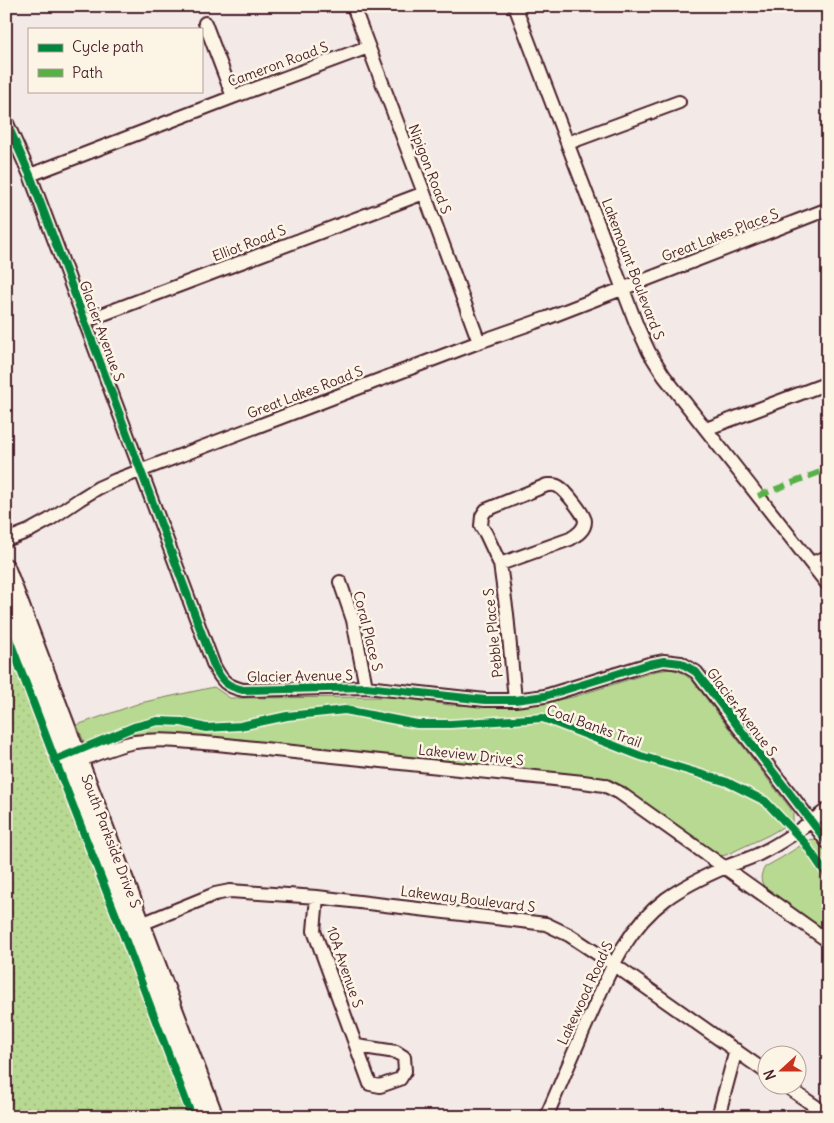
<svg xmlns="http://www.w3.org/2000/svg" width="834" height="1123" viewBox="0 0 834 1123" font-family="Delius,sans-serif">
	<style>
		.grass { fill: url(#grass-dots); stroke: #807c5e }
		.green { fill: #b7d992; stroke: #807c5e }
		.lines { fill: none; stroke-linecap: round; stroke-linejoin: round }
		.minor-casing { stroke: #4a1f2b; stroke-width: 16 }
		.secondary-casing { stroke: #4a1f2b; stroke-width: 20 }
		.minor { stroke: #fcf5e5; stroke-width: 12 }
		.secondary { stroke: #fcf5e5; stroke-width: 16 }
		.quiet { stroke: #57b146; stroke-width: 6; stroke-dasharray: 12 6; stroke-linecap: butt }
		.cycleway-casing { stroke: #fcf5e5; stroke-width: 11 }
		.cycleway { stroke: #00873e; stroke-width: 8 }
		.labels { text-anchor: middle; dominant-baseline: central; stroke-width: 5; stroke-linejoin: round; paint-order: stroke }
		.street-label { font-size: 14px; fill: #4a1f2b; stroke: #fcf5e5 }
	</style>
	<defs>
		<pattern id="grass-dots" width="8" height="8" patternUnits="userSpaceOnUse" patternTransform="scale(1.25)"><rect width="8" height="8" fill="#b7d992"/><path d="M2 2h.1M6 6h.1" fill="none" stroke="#9fba7e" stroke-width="1.8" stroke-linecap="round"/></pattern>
	</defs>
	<rect width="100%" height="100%" fill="#f3e9e6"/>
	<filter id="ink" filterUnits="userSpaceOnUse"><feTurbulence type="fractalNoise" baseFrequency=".02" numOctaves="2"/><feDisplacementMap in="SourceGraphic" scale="10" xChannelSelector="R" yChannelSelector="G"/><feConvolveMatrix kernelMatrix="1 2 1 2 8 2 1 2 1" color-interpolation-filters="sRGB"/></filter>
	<g filter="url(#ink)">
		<path class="grass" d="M6,625l185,492h-185z"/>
		<path class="green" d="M671,669l10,3 11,8 98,128 3,6v7l-24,14 -43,20 -7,1 -140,-80 -419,-43 -43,4 -31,10 -9,-22 63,-22 74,-16 16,11 166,-1 54,8 53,1 32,-2 38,-7 83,-26z
			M811,839l7,2 10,13v79l-60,-42c-8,-8 -9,-15 -3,-24l16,-9z"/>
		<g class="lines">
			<defs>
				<path id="minor" d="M353,6l71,187 55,149
					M515,6l122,320 12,26 15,24 164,209
					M205,23l28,74
					M6,121l24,54 184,491c8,15 12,20 29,24l123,-3 119,13h30l30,-4 104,-32 15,-3 17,2 15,9 132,171
					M568,143l111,-41
					M30,175l203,-78 135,-50
					M85,321l339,-128
					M706,429l122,-46
					M6,540l23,-9 20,-11 31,-21 18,-11 18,-8 363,-138 68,-24 281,-109
					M811,563l17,-6
					M500,564l70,-25c7,-4 15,-9 15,-18 0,-6 -20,-31 -26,-34 -3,-3 -8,-2 -12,-2l-61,25 -4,6 -1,10 5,8 14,30 7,50 8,86
					M340,582l13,38 13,67
					M71,764c21,-8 42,-18 64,-22 27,-4 55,0 82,2l366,38 21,3 16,8 208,148
					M317,897l-3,34 56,153 10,2 20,-7 5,-8 -1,-14 -8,-5 -39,-6
					M134,927l81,-33 15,-3 87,6 229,27 23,11 44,29 153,108
					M786,1086l42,29
					M546,1117c15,-34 29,-68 44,-101 20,-45 35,-86 76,-117 18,-13 39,-23 60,-32 11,-5 24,-8 35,-14 24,-12 46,-28 67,-44
					M718,1117l18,-67"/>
				<path id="secondary" d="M6,567l209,550
					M6,608l194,509"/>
			</defs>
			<use href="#minor" class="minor-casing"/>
			<use href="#secondary" class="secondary-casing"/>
			<use href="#minor" class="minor"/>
			<use href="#secondary" class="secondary"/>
			<path class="quiet" d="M758,496l70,-27"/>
			<defs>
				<path id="cycleway" d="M6,121l24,54 184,491c8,15 12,20 29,24l123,-3 119,13h30l30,-4 104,-32 15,-3 17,2 15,9 132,171
					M6,631l49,129 22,-9 57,-24 24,-6 24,1 24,6 34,-2 47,-10 58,-6 72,14h33l93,-6 98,38 86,26 38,19 40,42 23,34
					M55,760l67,171 70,186"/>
			</defs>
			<use href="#cycleway" class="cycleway-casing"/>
			<use href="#cycleway" class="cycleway"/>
		</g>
	</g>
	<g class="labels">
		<g class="street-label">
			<text transform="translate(278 64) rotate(-20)">Cameron Road S</text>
			<text transform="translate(430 169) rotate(69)">Nipigon Road S</text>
			<text transform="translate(720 235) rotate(-21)">Great Lakes Place S</text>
			<text transform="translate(249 243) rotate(-21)">Elliot Road S</text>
			<text transform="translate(633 269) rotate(69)">Lakemount Boulevard S</text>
			<text transform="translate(102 331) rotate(70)">Glacier Avenue S</text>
			<text transform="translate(305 392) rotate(-21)">Great Lakes Road S</text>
			<text transform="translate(368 631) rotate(76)">Coral Place S</text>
			<text transform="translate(493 633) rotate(-96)">Pebble Place S</text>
			<text transform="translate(300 676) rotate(-1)">Glacier Avenue S</text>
			<text transform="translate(742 712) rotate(53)">Glacier Avenue S</text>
			<text transform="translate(594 726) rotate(20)">Coal Banks Trail</text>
			<text transform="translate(471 755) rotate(6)">Lakeview Drive S</text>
			<text transform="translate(111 841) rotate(69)">South Parkside Drive S</text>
			<text transform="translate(468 899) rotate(7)">Lakeway Boulevard S</text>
			<text transform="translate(345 967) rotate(71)">10A Avenue S</text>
			<text transform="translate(585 993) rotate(-65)">Lakewood Road S</text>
		</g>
	</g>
	<rect width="834" height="1123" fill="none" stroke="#fcf5e5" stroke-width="25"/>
	<rect x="12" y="12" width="809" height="1098" fill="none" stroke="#4a1f2b" stroke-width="2" filter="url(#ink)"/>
	<rect x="28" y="28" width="175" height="65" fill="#fcf5e5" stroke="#b59f9b"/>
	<rect x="38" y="44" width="25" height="8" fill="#00873e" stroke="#b59f9b"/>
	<text x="72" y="52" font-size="15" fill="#4a1f2b">Cycle path</text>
	<rect x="38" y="69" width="25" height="8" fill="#57b146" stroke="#b59f9b"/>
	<text x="72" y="78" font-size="15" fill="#4a1f2b">Path</text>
	<g transform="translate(782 1070) rotate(249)"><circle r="24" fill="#fcf5e5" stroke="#b59f9b"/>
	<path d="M0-4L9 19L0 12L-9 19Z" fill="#c8321e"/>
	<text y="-8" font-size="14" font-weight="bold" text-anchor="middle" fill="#4a1f2b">N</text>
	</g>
</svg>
